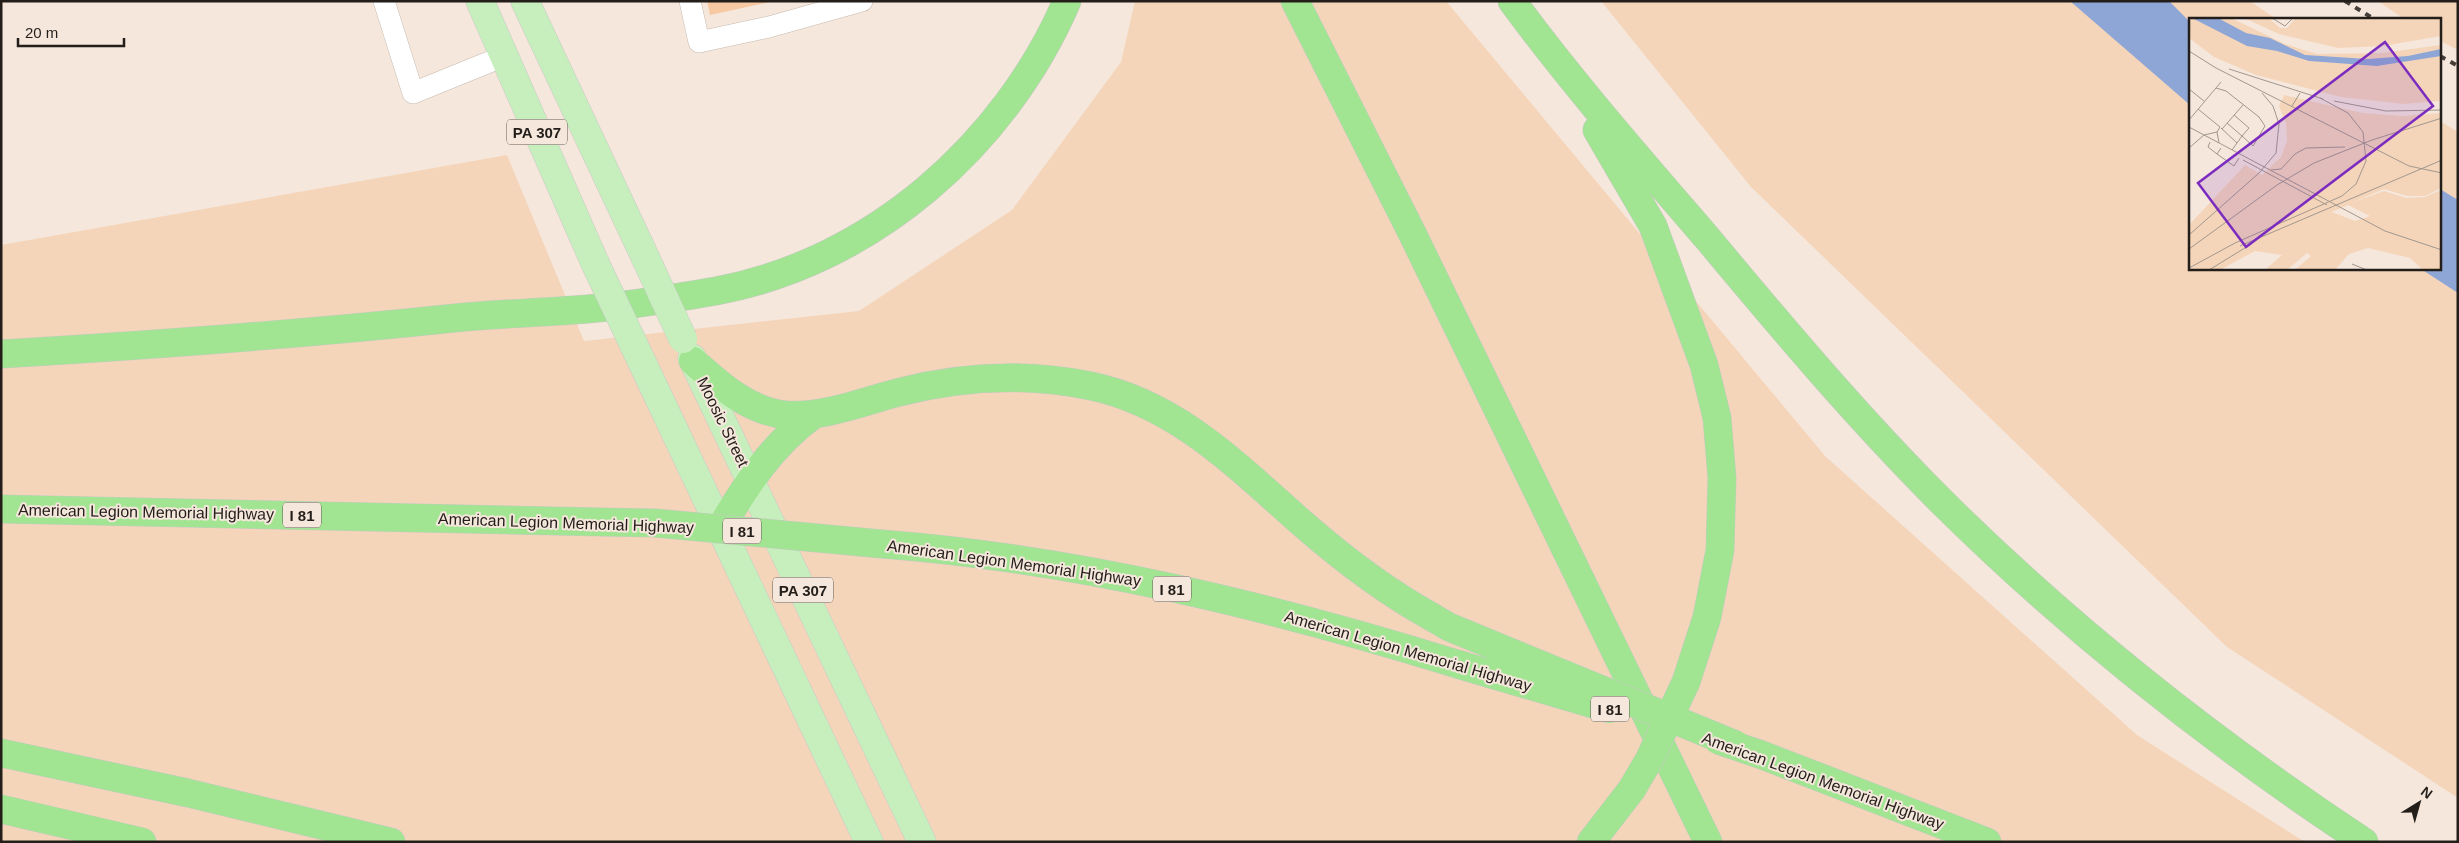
<svg xmlns="http://www.w3.org/2000/svg" width="2459" height="843" viewBox="0 0 2459 843" font-family="Arial,sans-serif">
	<style>
		.green { fill: #f5d5ba }
		.water { fill: #8ea6d5 }
		.building { fill: #f7c9a2 }
		.lines { fill: none; stroke-linecap: round; stroke-linejoin: round }
		.service-casing { stroke: #c7baaf; stroke-width: 22 }
		.primary-casing { stroke: #cac9c8; stroke-width: 29 }
		.motorway-casing { stroke: #cac9c8; stroke-width: 29 }
		.service { stroke: #fff; stroke-width: 21 }
		.primary { stroke: #c7efbd; stroke-width: 28 }
		.motorway { stroke: #a1e491; stroke-width: 28 }
		.rail { stroke: #443d38; stroke-width: 4; stroke-dasharray: 6 6; stroke-linecap: butt }
		.primary-bridge-casing { stroke: #cac9c8; stroke-width: 29; stroke-linecap: butt }
		.motorway-bridge-casing { stroke: #cac9c8; stroke-width: 29; stroke-linecap: butt }
		.primary-bridge { stroke: #c7efbd; stroke-width: 28 }
		.motorway-bridge { stroke: #a1e491; stroke-width: 28 }
		.labels { text-anchor: middle; dominant-baseline: central; stroke-width: 4; stroke-linejoin: round; paint-order: stroke }
		.shield { fill: #f5e7dc; stroke: #625a54; stroke-width: 1 }
		.shield-label { font-size: 15px; font-weight: bold; fill: #231e1a }
		.street-label { font-size: 16px; fill: #231e1a; stroke: #f5e7dc }
		.inset-road { fill: none; stroke: #a1978e; stroke-width: 1 }
		.view { fill: #7b2cbf; fill-opacity: 0.15; stroke: #7b2cbf; stroke-width: 2.5 }
		.inset-edge { fill: none; stroke: #231e1a; stroke-width: 2.5 }
	</style>
	<rect width="100%" height="100%" fill="#f5e7dc"/>
	<path class="green" d="M1135,1h311l379,455 312,279 168,107h-2304v-597l506,-90 77,186 275,-30 153,-101 109,-148z
		M1601,1h649l26,18h-86v250h250v-148l18,11v666l-231,-151 -476,-460z
		M2378,1h80v49l-18,-9v-22h-36z"/>
	<path class="water" d="M2070,1h99l21,21v83z
		M2440,189l18,11v93l-37,-24h19z"/>
	<path class="building" d="M707,1h63v1l-60,13z"/>
	<g class="lines">
		<defs>
			<path id="service" d="M384,1l29,92 91,-37
				M690,1l9,41 70,-15 93,-26"/>
			<path id="primary" d="M480,1l115,262
				M525,1l121,258
				M632,341l237,501
				M692,358l230,484"/>
			<path id="motorway" d="M1295,1l118,234 295,607
				M1512,1c61,83 129,160 196,238 75,90 150,179 233,262 129,128 272,241 423,341
				M1597,130l56,96 51,139 13,53 5,60 -2,72 -13,67 -21,65
				M1,354c152,-9 303,-20 454,-36 39,-4 79,-5 119,-8 47,-3 96,-11 142,-19 156,-29 289,-146 351,-290
				M693,361c27,24 55,50 93,54 38,3 78,-14 114,-23 63,-16 128,-19 191,-6 87,18 148,82 212,138 40,35 82,67 129,93
				M1,509l601,13
				M721,527c26,-43 51,-82 92,-112
				M882,544c195,15 388,62 575,120
				M1,753l187,40 203,49
				M1762,755l225,87
				M1,809l141,33
				M1591,842l41,-53"/>
		</defs>
		<use href="#service" class="service-casing"/>
		<use href="#primary" class="primary-casing"/>
		<use href="#motorway" class="motorway-casing"/>
		<use href="#service" class="service"/>
		<use href="#primary" class="primary"/>
		<use href="#motorway" class="motorway"/>
		<path class="rail" d="M2345,1l29,18
			M2440,56l18,10"/>
		<defs>
			<path id="primary-bridge" d="M646,259l37,80
				M595,263l37,78"/>
			<path id="motorway-bridge" d="M602,522l53,1 227,21
				M1432,617l17,10 287,118
				M1457,664l153,45
				M1718,740l44,15
				M1632,789l17,-29 37,-78"/>
		</defs>
		<use href="#primary-bridge" class="primary-bridge-casing"/>
		<use href="#motorway-bridge" class="motorway-bridge-casing"/>
		<use href="#primary-bridge" class="primary-bridge"/>
		<use href="#motorway-bridge" class="motorway-bridge"/>
	</g>
	<g class="labels">
		<g class="shield">
			<rect x="507" y="119.5" width="60" height="25" rx="4"/>
			<rect x="283" y="502.5" width="38" height="25" rx="4"/>
			<rect x="723" y="518.5" width="38" height="25" rx="4"/>
			<rect x="1153" y="576.5" width="38" height="25" rx="4"/>
			<rect x="773" y="577.5" width="60" height="25" rx="4"/>
			<rect x="1591" y="696.5" width="38" height="25" rx="4"/>
		</g>
		<g class="shield-label">
			<text x="537" y="132">PA 307</text>
			<text x="302" y="515">I 81</text>
			<text x="742" y="531">I 81</text>
			<text x="1172" y="589">I 81</text>
			<text x="803" y="590">PA 307</text>
			<text x="1610" y="709">I 81</text>
		</g>
		<g class="street-label">
			<text transform="translate(723 422) rotate(64)">Moosic Street</text>
			<text transform="translate(146 512) rotate(1)">American Legion Memorial Highway</text>
			<text transform="translate(566 523) rotate(2)">American Legion Memorial Highway</text>
			<text transform="translate(1014 563) rotate(8)">American Legion Memorial Highway</text>
			<text transform="translate(1408 651) rotate(16)">American Legion Memorial Highway</text>
			<text transform="translate(1823 781) rotate(20)">American Legion Memorial Highway</text>
		</g>
	</g>
	<g transform="translate(2189 18)">
		<rect width="252" height="252" fill="#f5e7dc"/>
		<path d="M0,0h42l54,26 32,10 65,-1 59,-8v56l-37,3 -63,-7 -85,-22 -42,-18 -25,-19zM55,0h25l11,10h7l9,-10h145v18l-58,10 -45,2 -59,-14zM95,77l79,18 39,3 39,-3v75l-16,8h-18l-23,-7 -33,14 33,-12 22,7 19,-1 16,-7v80h-18l-13,-12 -42,-10 -19,6 -14,16h-40l16,-14 -4,-3 -20,17h-22l17,-15 -27,-4 -35,19h-31v-45l56,-60 17,10 19,-18 6,-16 -1,-18 -7,-17zM159,187l22,11 -15,5 -23,-9z" fill="#f5d5ba" fill-rule="evenodd"/>
		<path d="M3,0h26l28,15 24,5 35,17 63,4 40,-3 33,-7v7l-64,10 -68,-5 -32,-10 -30,-5z" fill="#8ea6d5"/>
		<path class="inset-road" d="M83,0l13,8 8,-8M0,33l27,17 193,98 33,7M40,51l94,30M27,70l10,3 33,26 6,9 -12,20 -11,-10 -10,14M0,71l15,12M145,83l52,10 56,-1M103,88l8,-13M9,91l22,18 -3,5 2,11M0,102l32,-38M38,105l15,13 7,-8 -15,-13M0,109l196,104 57,19M32,110l16,15M33,111l21,-24M21,124l-2,5 9,7M0,130l15,-13 13,-3M32,130l-4,6 17,12 5,-8M54,142l84,45M82,152l10,-1 14,-15 11,-6 39,-1M0,217l70,-62 17,-20 3,-29 -6,-18 -11,-13M51,228l202,-86M0,231l88,-64 37,-22 58,-23 70,-22M163,246l15,6M0,250l46,-25 107,-47 14,-12 10,-23 -3,-29 -15,-19 -28,-15M20,252l39,-24"/>
		<path class="view" d="M196,24l48,64 -187,141 -48,-64z"/>
		<rect width="252" height="252" class="inset-edge"/>
	</g>
	<rect width="2459" height="843" fill="none" stroke="#231e1a" stroke-width="5"/>
	<g transform="translate(2419 803) rotate(37)" stroke="#f5e7dc" stroke-width="4" paint-order="stroke">
	<path d="M0-4L9 19L0 12L-9 19Z" fill="#231e1a"/>
	<text y="-8" font-size="14" font-weight="bold" text-anchor="middle" fill="#231e1a">N</text>
	</g>
	<path d="M18 38v8h106v-8" fill="none" stroke="#231e1a" stroke-width="2.5"/>
	<text x="25" y="38" font-size="15" fill="#231e1a" stroke="#f5e7dc" stroke-width="4" paint-order="stroke">20 m</text>
</svg>
